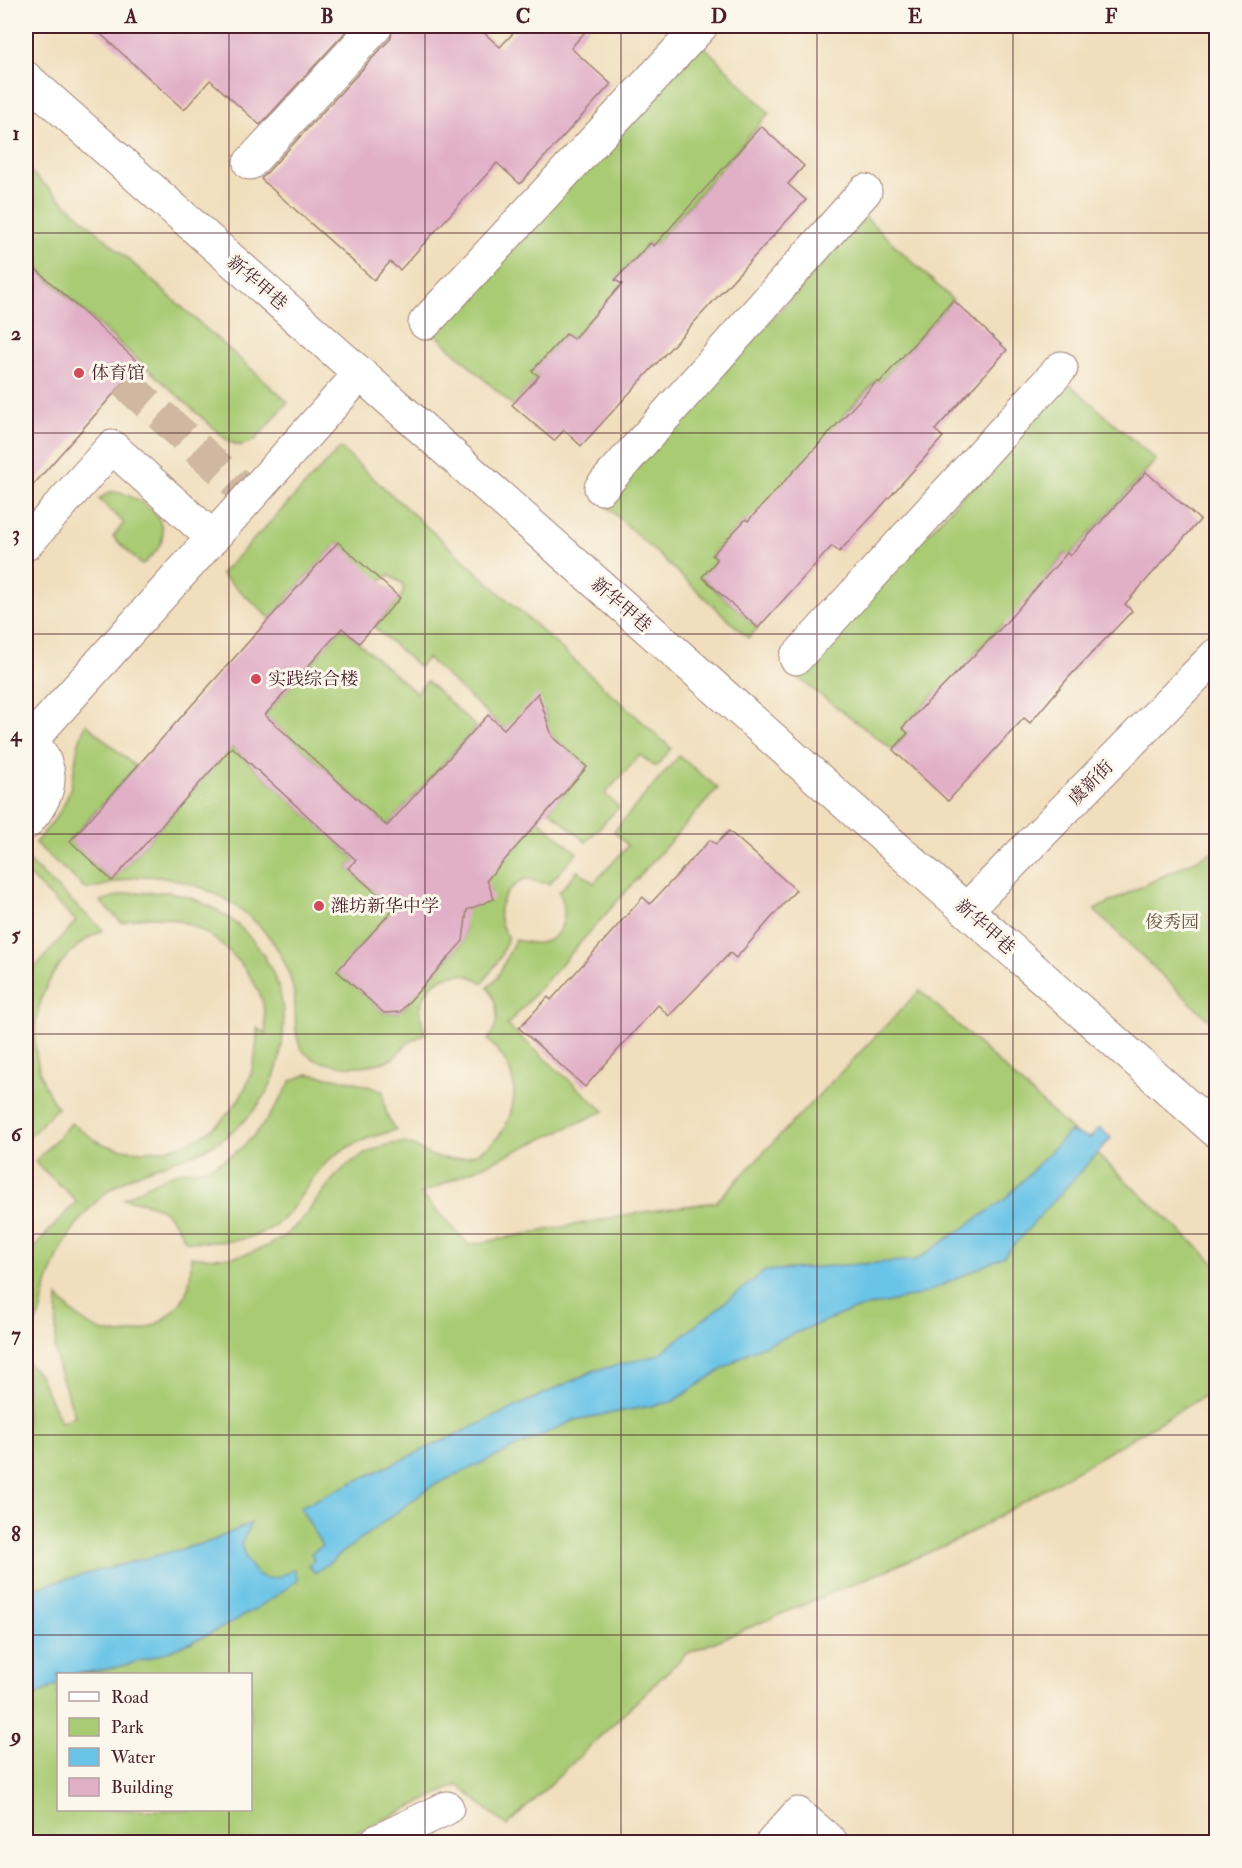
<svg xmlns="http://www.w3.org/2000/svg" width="1242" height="1868" viewBox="0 0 1242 1868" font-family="'IM FELL Double Pica','Noto Serif SC',serif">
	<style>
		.green { fill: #a9cb73; stroke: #7a754f; stroke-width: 1.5; fill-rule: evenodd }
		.water { fill: #6ac4e7; stroke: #5a7289; stroke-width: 1.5 }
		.building { fill: #e1b0c7 }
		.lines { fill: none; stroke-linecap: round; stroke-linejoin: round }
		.minor-tunnel { stroke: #cfb89f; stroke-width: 33; stroke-dasharray: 33 16; stroke-linecap: butt }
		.minor-casing { stroke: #9d7e74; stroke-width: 35 }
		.minor { stroke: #fff; stroke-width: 33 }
		.grid { fill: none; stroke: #4a1f2b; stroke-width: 1.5; stroke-opacity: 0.55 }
		.poi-dot { fill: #d1495b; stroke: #fbf7ec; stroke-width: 2 }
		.labels { text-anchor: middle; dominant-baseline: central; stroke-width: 6; stroke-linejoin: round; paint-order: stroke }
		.street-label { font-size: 18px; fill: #4a1f2b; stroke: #fbf7ec }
		.poi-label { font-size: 18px; fill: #4a1f2b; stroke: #fbf7ec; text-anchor: start }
		.park-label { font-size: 18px; fill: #665341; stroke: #fbf7ec }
		.neatline { fill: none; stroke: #4a1f2b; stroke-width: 2 }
		.grid-label { font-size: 20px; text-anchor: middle; font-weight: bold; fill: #4a1f2b }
	</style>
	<rect width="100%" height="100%" fill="#fbf7ec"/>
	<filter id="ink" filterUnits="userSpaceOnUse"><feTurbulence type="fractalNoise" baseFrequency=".0167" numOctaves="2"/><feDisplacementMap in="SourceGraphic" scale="12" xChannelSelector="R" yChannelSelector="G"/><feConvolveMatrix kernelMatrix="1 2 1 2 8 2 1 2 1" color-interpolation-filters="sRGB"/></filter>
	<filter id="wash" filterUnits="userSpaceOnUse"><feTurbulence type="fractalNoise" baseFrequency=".008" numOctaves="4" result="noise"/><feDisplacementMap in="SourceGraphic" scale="24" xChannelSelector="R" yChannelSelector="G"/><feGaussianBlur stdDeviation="1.35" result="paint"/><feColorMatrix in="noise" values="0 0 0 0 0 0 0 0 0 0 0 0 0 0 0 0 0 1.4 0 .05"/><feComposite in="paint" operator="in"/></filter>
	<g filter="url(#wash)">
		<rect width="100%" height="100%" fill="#f0debc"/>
		<path class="green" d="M702,44l67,69 -115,133 -5,-3 -33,36 6,5 -49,55 -7,-5 -33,37 6,5 -27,29 -79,-73z
			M26,168l262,234 -33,38 -15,6 -12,-5 -202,-182z
			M865,217l88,83 -74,83 -3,-2 -34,36 2,3 -92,104 -6,-5 -34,36 5,5 -15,18 56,50 -10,10 -144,-134z
			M1066,381l90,79 -86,96 -4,-3 -61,73 -3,-1 -35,37 -26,36 -6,-5 -32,35 5,5 -15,17 -95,-72z
			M340,448l331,300 -15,19 -16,-12 -35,39 14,13 -33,35 -37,-32 38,-43 -36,-32 -7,-25 -5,-4 -35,23 -77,-71 -8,9 -45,-40 29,-33v-10l-14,-9 -10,7 -41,-40 -68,76 -49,-44z
			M110,492c21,-1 58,22 52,47 -2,11 -12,18 -20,26l-29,-28 11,-14 -25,-24z
			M342,628l74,65 11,-12 49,46 -89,99 -122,-111z
			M86,724l50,43 -66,73 42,41 120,-134 124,113 -8,8 46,41 -56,62 46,42 16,-1 63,-71 2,-16 -8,-8 13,-14 20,-7 1,-6 -6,-9 54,-61 38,33 -28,31 -25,-5c-23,13 -33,35 -16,58l-8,21 -17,25c-24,-17 -54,-8 -62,23 -2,8 2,19 4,28 -6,3 -14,6 -19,11 -4,4 -8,10 -13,13 -21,12 -81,13 -93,-12 -7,-13 -3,-43 -7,-58 -14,-64 -75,-104 -135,-111 -29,-4 -46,10 -72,12l-51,-46c13,-16 28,-31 34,-51 7,-22 6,-47 17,-68z
			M679,756l39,32 -211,237 97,86 -183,83 48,51 167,-32 80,-11 204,-212 296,274v125l-258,151 -272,114 -179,172 -49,-41 -122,57h-310v-481l13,14 22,47 14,-6 -17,-49 -3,-17 3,-53c12,15 32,33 52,36 32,5 71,-16 79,-49 2,-9 2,-19 2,-28 42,6 83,-4 111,-37 23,-26 30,-48 63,-65 12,-6 25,-12 39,-11 10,1 19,10 29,13 36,11 71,-12 79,-48 7,-28 -5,-49 -24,-68 13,-18 11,-34 0,-53l9,-9 18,-38c8,1 16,4 23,3 27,-3 31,-32 21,-51l19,-22 16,13 34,-37 -14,-15zM58,1674h192v136h-192z
			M1216,850v177l-122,-117z
			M26,859l77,71c-68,32 -88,117 -46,178l-31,32v-162l50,-57 -50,-48z
			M168,892c46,9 84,36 104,79 13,27 14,56 8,85 -9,48 -49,86 -95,101 -30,10 -62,19 -85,41 -13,12 -26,29 -34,43 -9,16 -16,34 -21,51 -3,9 -3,22 -9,30 -2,4 -7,6 -10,8v-74l51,-55 -42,-39 36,-39c10,7 23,18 35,22 82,25 154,-32 151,-117l9,6c-1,-11 -1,-26 -5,-37 -21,-50 -82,-97 -139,-74l-22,-22 28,-8z
			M308,1074l44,7 31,10c1,14 3,28 13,39 -26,7 -50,14 -70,33 -13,12 -22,29 -33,44 -26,36 -67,37 -107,34 -18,-33 -26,-36 -62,-42 20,-12 40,-24 63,-29 6,-1 13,0 19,-2 41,-14 65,-51 85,-87z"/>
		<path class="water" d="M1100,1128l11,10 -108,119 -80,37 -73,17 -101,41 -77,50 -97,18 -143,66 -117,87 -7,-8 6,-5 -3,-7 11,-7 -22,-39 293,-136 65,-16 107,-84 151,-11 87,-59 66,-69 21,6z
			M251,1523l-10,21c9,31 23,45 53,25l4,11c-64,48 -158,94 -240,94v10l-32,16v-108l29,-10 157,-41z"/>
		<g id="blocks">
			<path class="building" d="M92,26h259l-91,99 -50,-45 -26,30z
				M394,26h82l24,21 20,-21h70l-19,22 40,36 -91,100 -23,-21 -97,107 -10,-8 -16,18 -113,-101 129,-140z
				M761,126l43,40 -16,18 18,16 -225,246 -17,-16 -10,11 -42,-36 27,-29 -7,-5 34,-37 7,5 49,-55 -7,-4 35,-37 4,3z
				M26,260l114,104 -114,129z
				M953,300l54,50 -72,80 8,7 -64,72 -40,43 -7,-6 -74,82 -56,-51 15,-17 -5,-5 34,-36 2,2 129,-140 2,2z
				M1146,472l54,48 -75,84 7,7 -63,66 -39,46 -6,-5 -76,83 -55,-51 15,-17 -6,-5 101,-102 64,-73 3,3z
				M338,542l62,56 -41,45 -17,-15 -77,87 122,111 101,-111 16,14 34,-36 14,43 35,31 -100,113 7,19 -27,11 -4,31 -63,71 -16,1 -47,-42 57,-62 -46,-41 8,-8 -124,-113 -120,134 -42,-40z
				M729,831l67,59 -60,68 -6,-5 -61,63 -11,-11 -73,82 -66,-59 29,-31 3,3 92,-103 7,7 60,-64 6,4z"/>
		</g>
	</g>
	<g filter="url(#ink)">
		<use href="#blocks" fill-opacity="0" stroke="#9d7e74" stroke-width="1.5"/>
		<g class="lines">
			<path class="minor-tunnel" d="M124,382l126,114"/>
			<defs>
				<path id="minor" d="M26,78l1190,1053
					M250,163l126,-137
					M425,323l276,-297
					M601,488l264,-297
					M26,544l86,-97 101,91
					M796,658l265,-290
					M26,734c30,33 29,56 0,89
					M31,740l329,-366
					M966,910l250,-255
					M376,1842l71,-34
					M773,1842l25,-28 33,28"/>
			</defs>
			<use href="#minor" class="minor-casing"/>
			<use href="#minor" class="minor"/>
		</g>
	</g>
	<path class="grid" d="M229,26v1648M425,26v1816M621,26v1816M817,26v1816M1013,26v1816M26,233h1190M26,433h1190M26,634h1190M26,834h1190M26,1034h1190M26,1234h1190M26,1435h1190M26,1635h1190M229,1810v32"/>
	<g class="poi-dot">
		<circle cx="79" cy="373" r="6"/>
		<circle cx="256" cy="679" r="6"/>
		<circle cx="319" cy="906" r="6"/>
	</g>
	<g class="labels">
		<g class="street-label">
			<text transform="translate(257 283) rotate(41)">新华甲巷</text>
			<text transform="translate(621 605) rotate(41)">新华甲巷</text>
			<text transform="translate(1091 783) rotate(-45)">虞新街</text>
			<text transform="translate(985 927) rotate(42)">新华甲巷</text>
		</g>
		<g class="poi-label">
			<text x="91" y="373">体育馆</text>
			<text x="268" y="679">实践综合楼</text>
			<text x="331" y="906">潍坊新华中学</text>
		</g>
		<g class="park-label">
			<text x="1172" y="922">俊秀园</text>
		</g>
	</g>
	<rect width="1242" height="1868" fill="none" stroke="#fbf7ec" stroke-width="66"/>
	<rect x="57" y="1673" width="195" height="138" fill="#fbf7ec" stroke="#b4a19f" stroke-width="1.5"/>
	<rect x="69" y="1692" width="30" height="9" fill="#ffffff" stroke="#b4a19f" stroke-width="1.5"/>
	<text x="111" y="1703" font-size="18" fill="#4a1f2b">Road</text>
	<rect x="69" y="1718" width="30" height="18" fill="#a9cb73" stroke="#b4a19f" stroke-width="1.5"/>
	<text x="111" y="1733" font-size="18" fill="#4a1f2b">Park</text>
	<rect x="69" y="1748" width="30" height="18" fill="#6ac4e7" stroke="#b4a19f" stroke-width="1.5"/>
	<text x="111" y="1763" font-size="18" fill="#4a1f2b">Water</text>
	<rect x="69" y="1778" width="30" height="18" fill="#e1b0c7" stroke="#b4a19f" stroke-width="1.5"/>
	<text x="111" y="1793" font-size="18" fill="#4a1f2b">Building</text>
	<rect x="33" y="33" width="1176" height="1802" class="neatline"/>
	<g class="grid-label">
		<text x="131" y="23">A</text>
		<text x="327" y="23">B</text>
		<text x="523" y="23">C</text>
		<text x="719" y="23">D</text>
		<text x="915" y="23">E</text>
		<text x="1111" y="23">F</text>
		<text x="16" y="140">1</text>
		<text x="16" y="340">2</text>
		<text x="16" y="540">3</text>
		<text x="16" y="741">4</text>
		<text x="16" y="941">5</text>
		<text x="16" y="1141">6</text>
		<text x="16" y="1341">7</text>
		<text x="16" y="1541">8</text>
		<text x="16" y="1742">9</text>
	</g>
</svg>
